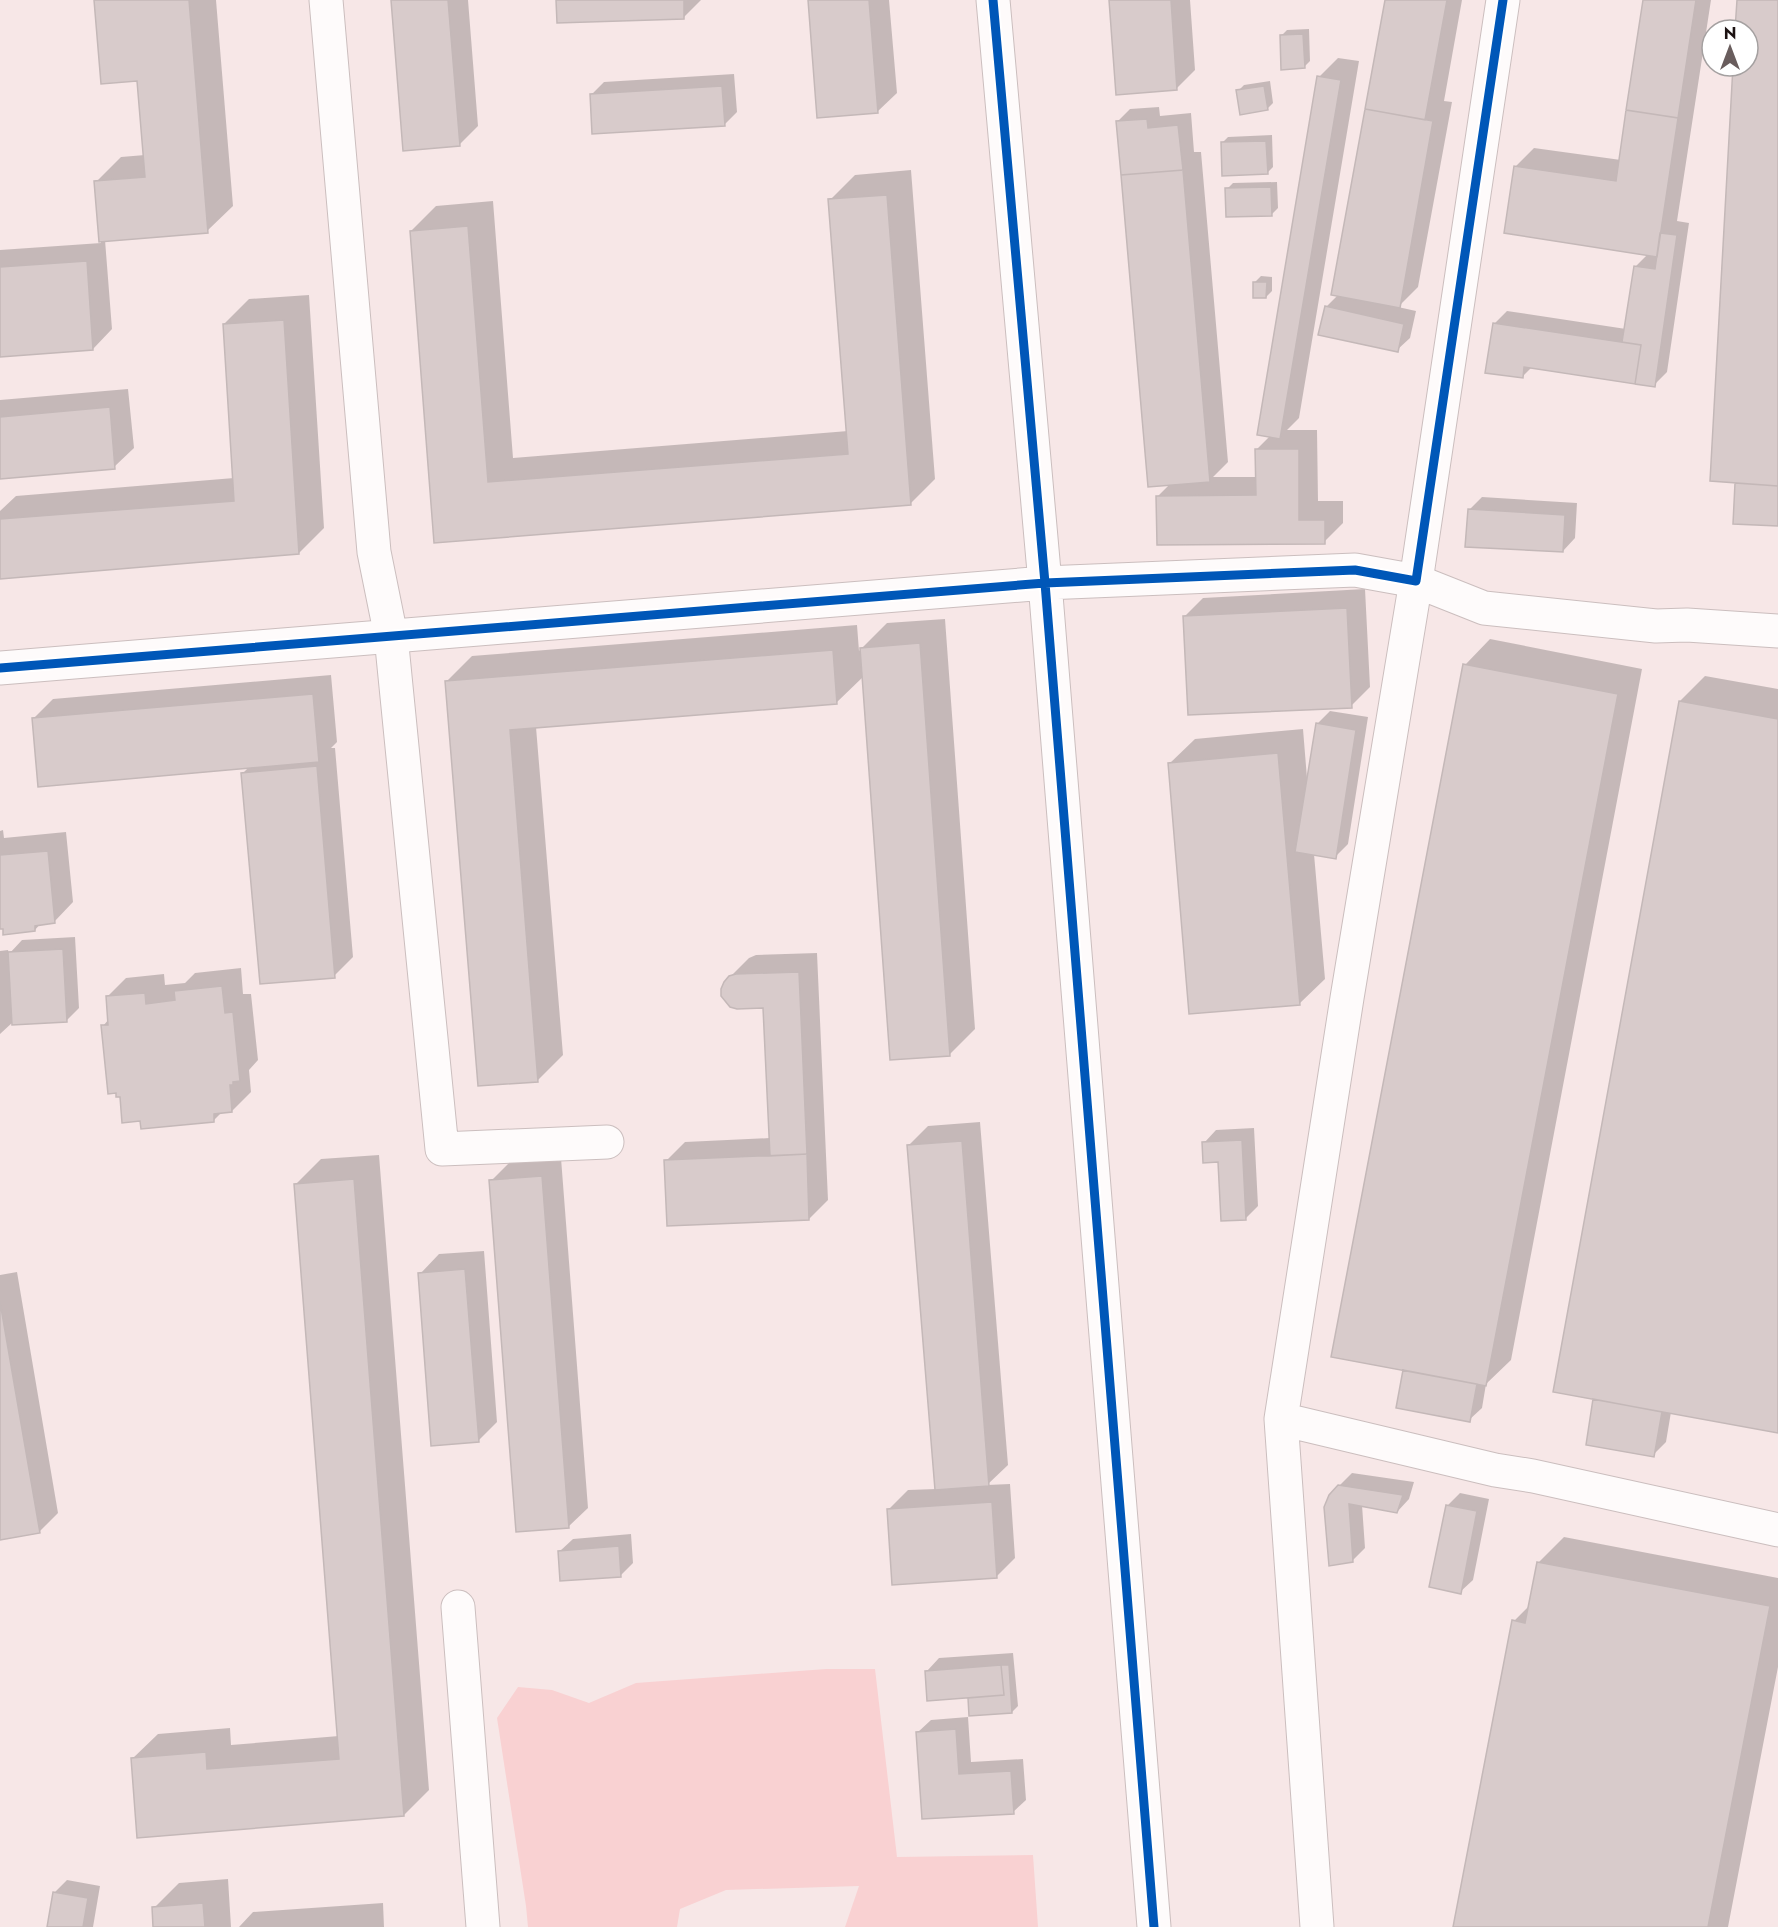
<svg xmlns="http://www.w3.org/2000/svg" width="1778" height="1927" viewBox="0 0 1778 1927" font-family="Jost,sans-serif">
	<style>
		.green { fill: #f9d1d2 }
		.shadow { fill: #0003 }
		.building { fill: #d8cbcb; stroke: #c4b8b8; stroke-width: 1.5 }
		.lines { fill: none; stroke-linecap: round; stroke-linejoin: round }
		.minor-casing { stroke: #cbbebe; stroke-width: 35 }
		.tertiary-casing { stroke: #cbbebe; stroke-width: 35 }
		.minor { stroke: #fefbfb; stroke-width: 33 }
		.tertiary { stroke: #fefbfb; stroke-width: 33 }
		.cycleway-casing { stroke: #fff; stroke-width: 13 }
		.cycleway { stroke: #0057b8; stroke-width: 9 }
	</style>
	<rect width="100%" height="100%" fill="#f7e7e7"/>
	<path class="green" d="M826,1669h49l22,188 136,-2 5,72h-193l14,-41 -133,4 -46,19 -3,18h-149l-2,-21 -29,-188 21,-31 34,3 37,13 47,-20z"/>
	<path class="shadow" d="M95,0h121l17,206 -26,25 -102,9 7,89 -19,20 -93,6v-105l101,-7 -5,-61 25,-25 24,-2 -6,-76z
		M392,0h76l10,126 -19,19z
		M558,0h143l-17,17z
		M809,0h80l8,93 -20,19z
		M1111,0h79l5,70 -19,19z
		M1386,0h76l-18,101 8,1 -34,185 -20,20 18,4 -6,27 -13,12 -71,-43 12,-12z
		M1645,0h66l-34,221 12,2 -22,149 -13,13 -122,-18 -10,10 -28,-53 13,-13 119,18 9,-62 13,-13 -133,-87 19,-19 87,12z
		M1309,29l1,32 -6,6 -23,-31 6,-6z
		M1338,58l21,3 -60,357 -12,12h30l1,71h25v22l-19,19 -166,-46 12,-12 -53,-362 13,-13 29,-2 1,9 31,-3 3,39h7l27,310 -15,15h44v-28l13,-13 49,-359z
		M734,74l3,38 -13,13 -133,-30 13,-13z
		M1270,81l3,22 -6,6 -29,-18 6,-6z
		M1272,135l1,32 -6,6 -45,-30 6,-6z
		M911,170l24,309 -25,25 -475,37 -24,-310 25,-25 57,-5 20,257 335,-27 -18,-231 25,-25z
		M1277,182l1,26 -6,6 -45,-25 6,-6z
		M1261,276l11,1v14l-6,6 -11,-15z
		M309,295l15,233 -25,25 -299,24v-66l16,-15 218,-18 -10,-154 25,-25z
		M128,389l6,59 -20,19 -114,10v-77z
		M1482,497l95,6 -2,35 -12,13 -94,-41z
		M1365,589l5,98 -19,19 -167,-89 19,-19z
		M945,619l30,410 -25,25 -86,-378 -28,27 -300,24 27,328 -25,25 -91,-399 25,-25 385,-31 2,26 28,-28z
		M1490,639l152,30 -131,691 -25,24 -4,24 -13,12 -65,-51 61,-704z
		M331,675l6,67 -6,6h4l18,209 -19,19 -91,-203 6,-6 -216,-48 20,-20z
		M1705,676l73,13v742l-107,-19 -5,30 -13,13 -58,-55 85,-699z
		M1330,711l38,6 -20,127 -13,13 -21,-3 11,125 -26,25 -130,-240 26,-25 108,-10 4,49 10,-54z
		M3,830l1,8 62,-6 7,70 -19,20 -13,1 -6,7 -35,-3v-96z
		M75,937l4,71 -13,13 -53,1 -13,12v-83l8,-1 1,4 13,-14z
		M817,953l11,247 -19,19 -143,-58 19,-19 85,-4 -5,-131 -40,-25 24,-24 7,-3z
		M241,968l2,26h8l7,66 -9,10 2,22 -19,19 -10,1 -9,9 -71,-1 -21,-25 -18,-69 6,-7 -2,-22 19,-19 38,-4 1,11 20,-2 10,-10z
		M980,1122l28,343 -21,20 23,-1 5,74 -19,19 -107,-68 19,-19 28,-1 -27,-344 19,-19z
		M1254,1128l4,78 -13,13 -26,-58 -15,-18 12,-13z
		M379,1155l50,635 -25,25 -272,-56 26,-25 72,-6 1,17 108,-9 -44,-551 26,-26z
		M561,1158l27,350 -20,19 -77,-346 19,-19z
		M484,1251l13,171 -19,19 -58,-167 19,-20z
		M17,1272l41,241 -19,19 -39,7v-264z
		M1352,1473l62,9 -5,17 -12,13 -35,-7 3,43 -13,13 -22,-66z
		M1460,1493l29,6 -16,81 -13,12 -13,-86z
		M631,1534l2,29 -13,13 -60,-25 13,-12z
		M1564,1537l214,41v89l-50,260h-273l59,-306 17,-17 8,-42z
		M1013,1653l5,53 -6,6 -41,3 -1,-19 -43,-25 12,-13z
		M968,1717l3,45 52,-3 3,41 -13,12 -90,6 -5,-86 13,-12z
		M228,1879l3,48h-76l-1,-19 25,-25z
		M67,1880l33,6 -7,41h-44l5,-34z
		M383,1903l1,24h-145l14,-15z"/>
	<path class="building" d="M94,0h95l19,233 -109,9 -5,-61 51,-4 -8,-96 -36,3z
		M391,0h57l12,146 -57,5z
		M556,0h128v19l-127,4z
		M808,0h61l9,113 -61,5z
		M1109,0h62l6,90 -61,5z
		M1385,0h62l-22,120 -60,-11z
		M1643,0h53l-18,118 -52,-8z
		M1737,0h41v486l-68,-5 23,-415h15v-36h-13z
		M1303,34l2,34 -24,2 -1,-35z
		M1317,76l24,4 -61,359 -23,-4z
		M722,86l3,40 -133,8 -2,-40z
		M1264,86l4,24 -28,5 -4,-25z
		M1365,109l68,12 -33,187 -69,-13z
		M1626,110l52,8 -21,139 -153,-24 10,-67 102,15z
		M1147,119l1,9 30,-3 5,45 -62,5 -5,-54z
		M1266,141l2,33 -46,2 -1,-34z
		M1183,170l27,312 -62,5 -27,-312z
		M1271,187l1,29 -46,1 -1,-29z
		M887,195l24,310 -477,38 -24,-312 58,-5 20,256 360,-28 -20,-255z
		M1660,233l17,2 -22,152 -20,-3 6,-39 -19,-3 12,-76 21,3z
		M87,261l6,89 -93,7v-90z
		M1253,282h14l-1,16h-13z
		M1325,306l79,18 -6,28 -80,-17z
		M284,320l15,234 -299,25v-60l234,-18 -11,-177z
		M1493,323l148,22 -6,39 -111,-17 -1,11 -38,-5z
		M110,407l5,62 -115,10v-62z
		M1255,449h44v71h26v24l-168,1 -1,-49 100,-1z
		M1735,483l43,3v40l-45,-2z
		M1468,509l97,6 -2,37 -98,-5z
		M1347,608l5,100 -164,7 -5,-99z
		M920,643l30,413 -60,4 -30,-412z
		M833,650l4,54 -327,26 28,352 -60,4 -33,-405z
		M1463,664l155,30 -132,692 -155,-29z
		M313,694l6,68 -281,25 -6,-69z
		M1679,701l99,18v714l-225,-41z
		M1316,723l40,7 -20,129 -41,-7z
		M1278,753l22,252 -111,9 -21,-251z
		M317,766l18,212 -75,6 -19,-211z
		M48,851l7,72 -20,3v5l-32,4v-6h-3v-74z
		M63,949l4,73 -55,3 -4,-73z
		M799,972l8,182 -37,2 -7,-148 -26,1 -7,-2 -9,-11v-7l3,-7 5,-6 7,-2z
		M222,986l3,27 8,-1 7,69 -7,1v3h-3l2,27 -18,2v8l-73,7 -1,-8 -18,2 -2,-26h-4v-4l-8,1 -7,-69h7l-2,-29 39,-3 1,11 29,-4 -1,-9z
		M1242,1140l4,80 -25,1 -3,-59 -15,1 -1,-21z
		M962,1141l27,345 -54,4 -28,-345z
		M807,1154l2,66 -142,6 -3,-66z
		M542,1176l27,352 -53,4 -27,-352z
		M354,1179l50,637 -267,22 -6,-80 75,-6 1,17 132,-10 -45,-575z
		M465,1269l14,173 -48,4 -13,-173z
		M0,1302l40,231 -40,7z
		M1403,1370l74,14 -7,38 -74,-14z
		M1593,1399l69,13 -8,45 -68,-12z
		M1338,1485l65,10 -6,18 -48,-9 4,58 -24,4 -5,-59 5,-12z
		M992,1502l5,76 -105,7 -5,-76z
		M1446,1505l31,6 -16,83 -32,-7z
		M619,1546l2,31 -61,4 -2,-30z
		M1537,1562l233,44 -62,321h-255l59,-307 13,3z
		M1001,1665h8l3,48 -43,3 -1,-18 36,-3z
		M1001,1665l3,30 -77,6 -2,-30z
		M956,1729l3,45 52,-3 3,43 -92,5 -6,-87z
		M53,1892l35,6 -5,29h-36z
		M203,1903l2,24h-52l-1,-20z"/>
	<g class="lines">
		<defs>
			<path id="minor" d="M326,0l48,552 17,84 51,513 165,-7
				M1281,1419l214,51 38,6 245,54
				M458,1607l25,320
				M1317,1927l-36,-508 66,-421 69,-417 68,27 172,18 31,-1 91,6"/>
			<path id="tertiary" d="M993,0l52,583 109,1344
				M0,668l1045,-85 310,-13 61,11 87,-581"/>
		</defs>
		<use href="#minor" class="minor-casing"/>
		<use href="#tertiary" class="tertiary-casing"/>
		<use href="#minor" class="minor"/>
		<use href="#tertiary" class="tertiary"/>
		<defs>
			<path id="cycleway" d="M993,0l52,583 109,1344
				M0,668l1045,-85 310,-13 61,11 87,-581"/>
		</defs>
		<use href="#cycleway" class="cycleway-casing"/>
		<use href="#cycleway" class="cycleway"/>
	</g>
	<g transform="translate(1730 48)"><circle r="28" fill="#ffffff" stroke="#a4a0a0" stroke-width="1.5"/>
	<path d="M0-4.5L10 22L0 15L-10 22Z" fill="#695d5d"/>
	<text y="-9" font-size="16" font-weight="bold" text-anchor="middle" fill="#1c1212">N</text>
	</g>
</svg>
